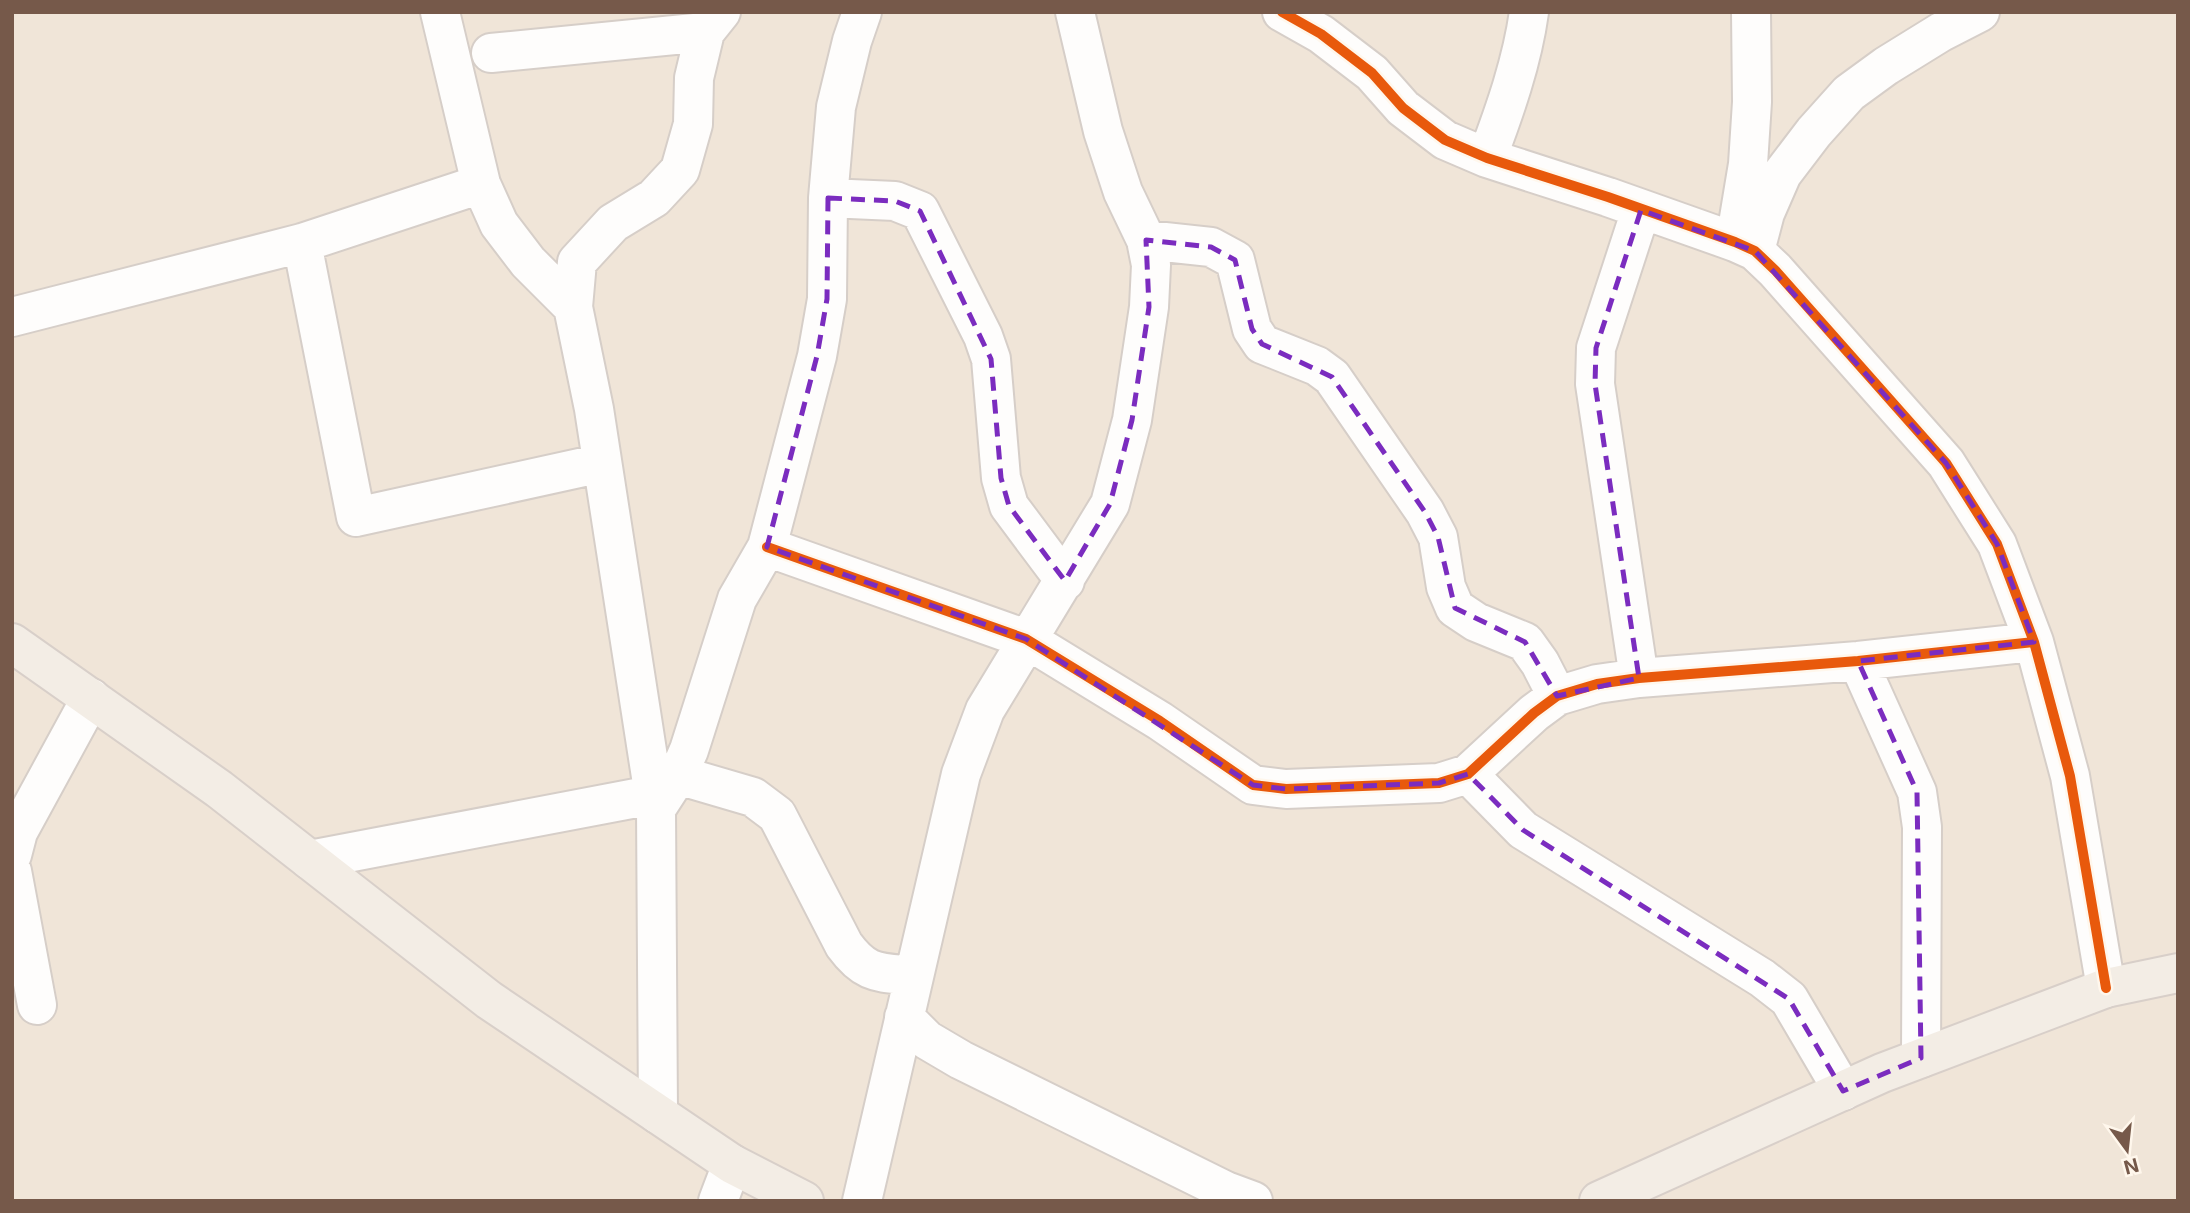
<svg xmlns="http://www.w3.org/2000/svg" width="2190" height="1213" viewBox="0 0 2190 1213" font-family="Inter,sans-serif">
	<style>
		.residential { fill: #f0e5d8 }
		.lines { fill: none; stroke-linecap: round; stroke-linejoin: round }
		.minor-casing { stroke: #d6cec8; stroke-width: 42 }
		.major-casing { stroke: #d8cfc9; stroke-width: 42 }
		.minor { stroke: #fefdfc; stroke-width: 38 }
		.major { stroke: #f3ede5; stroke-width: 38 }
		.cycleway-casing { stroke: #fff7ec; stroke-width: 15 }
		.cycleway { stroke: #e8590c; stroke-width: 10 }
		.marked { fill: none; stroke: #7b2cbf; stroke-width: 5; stroke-dasharray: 14 9; stroke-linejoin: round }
	</style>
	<rect width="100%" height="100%" fill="#f7f2eb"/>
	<path class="residential" d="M12,12h2166v1189h-2166z"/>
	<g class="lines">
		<defs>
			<path id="minor" d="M440,12l41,172 18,40 29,38 45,45
				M1282,12l39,22 51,39 31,35 42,32 42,18 121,39 127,45 20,9 20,19 171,193 51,81 37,98 36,134 36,212
				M491,53l214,-21
				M1487,158c18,-48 35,-96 42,-146
				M828,198l67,3 25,10 63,125 8,23 10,119 8,28 56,75
				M1146,240l65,7 24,13 17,69 10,15 55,22 15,11 93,135 13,25 8,50 9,21 21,14 49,20 15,21 17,33
				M1735,242l13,-78 4,-62 -1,-90
				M302,243l54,274 246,-54
				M1755,251l10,-38 17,-39 32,-42 35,-39 37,-27 55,-34 39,-20
				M12,317l290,-74 179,-59
				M767,547l259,92 134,82 93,64 33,4 153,-6 29,-9 66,-61 23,-17 40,-12 42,-6 219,-17 176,-19
				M1858,661l59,131 5,35 -1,231
				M1639,678l-44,-294 1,-36 45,-138
				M1468,774l55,56 239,148 27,21 54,92
				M678,775l75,22 24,18 67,130c22,30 34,27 70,31
				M656,809l22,-34 11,-25 48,-151 30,-52 50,-191 10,-57 1,-101 8,-91 16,-66 10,-29
				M12,855l6,-23 73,-134
				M310,860l342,-65
				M12,871l25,134
				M904,1017l23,23 34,20 265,131 27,10
				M658,1114l-2,-305 -62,-400 -21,-102 4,-45 36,-39 41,-25 26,-28 13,-46 1,-46 11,-46 16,-20
				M718,1201l14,-37
				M862,1201l99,-427 24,-64 125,-206 22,-84 17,-113 2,-42 -5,-25 -23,-48 -20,-61 -28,-119"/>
			<path id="major" d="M12,643l207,146 270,211 243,164 72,37
				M1599,1201l283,-128 224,-85 72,-15"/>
		</defs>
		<use href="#minor" class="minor-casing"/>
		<use href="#major" class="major-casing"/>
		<use href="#minor" class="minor"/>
		<use href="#major" class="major"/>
		<defs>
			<path id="cycleway" d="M1282,12l39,22 51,39 31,35 42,32 42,18 121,39 127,45 20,9 20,19 171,193 51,81 37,98 36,134 36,212
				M767,547l259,92 134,82 93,64 33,4 153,-6 29,-9 66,-61 23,-17 40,-12 42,-6 219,-17 176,-19"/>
		</defs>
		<use href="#cycleway" class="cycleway-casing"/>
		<use href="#cycleway" class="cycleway"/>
	</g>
	<path class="marked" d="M828,198l67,3 25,10 71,148 10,119 8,28 56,75 45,-77 22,-84 17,-113 -3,-67 65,7 24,13 17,69 10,15 70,33 93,135 13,25 17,71 70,34 32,54 82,-18 -44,-294 1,-36 45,-138 114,41 191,212 51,81 37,98 -176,19 59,131 4,266 -78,33 -54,-92 -266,-169 -55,-56 -29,9 -153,6 -33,-4 -227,-146 -259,-92 50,-191 10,-57z"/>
	<rect width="2190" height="1213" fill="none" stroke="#76594a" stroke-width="28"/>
	<g transform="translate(2127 1150) rotate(165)" stroke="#fff7ec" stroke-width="5" paint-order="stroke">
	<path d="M0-5L12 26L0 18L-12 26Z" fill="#76594a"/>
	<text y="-10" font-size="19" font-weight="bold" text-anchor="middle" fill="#76594a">N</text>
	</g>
</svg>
